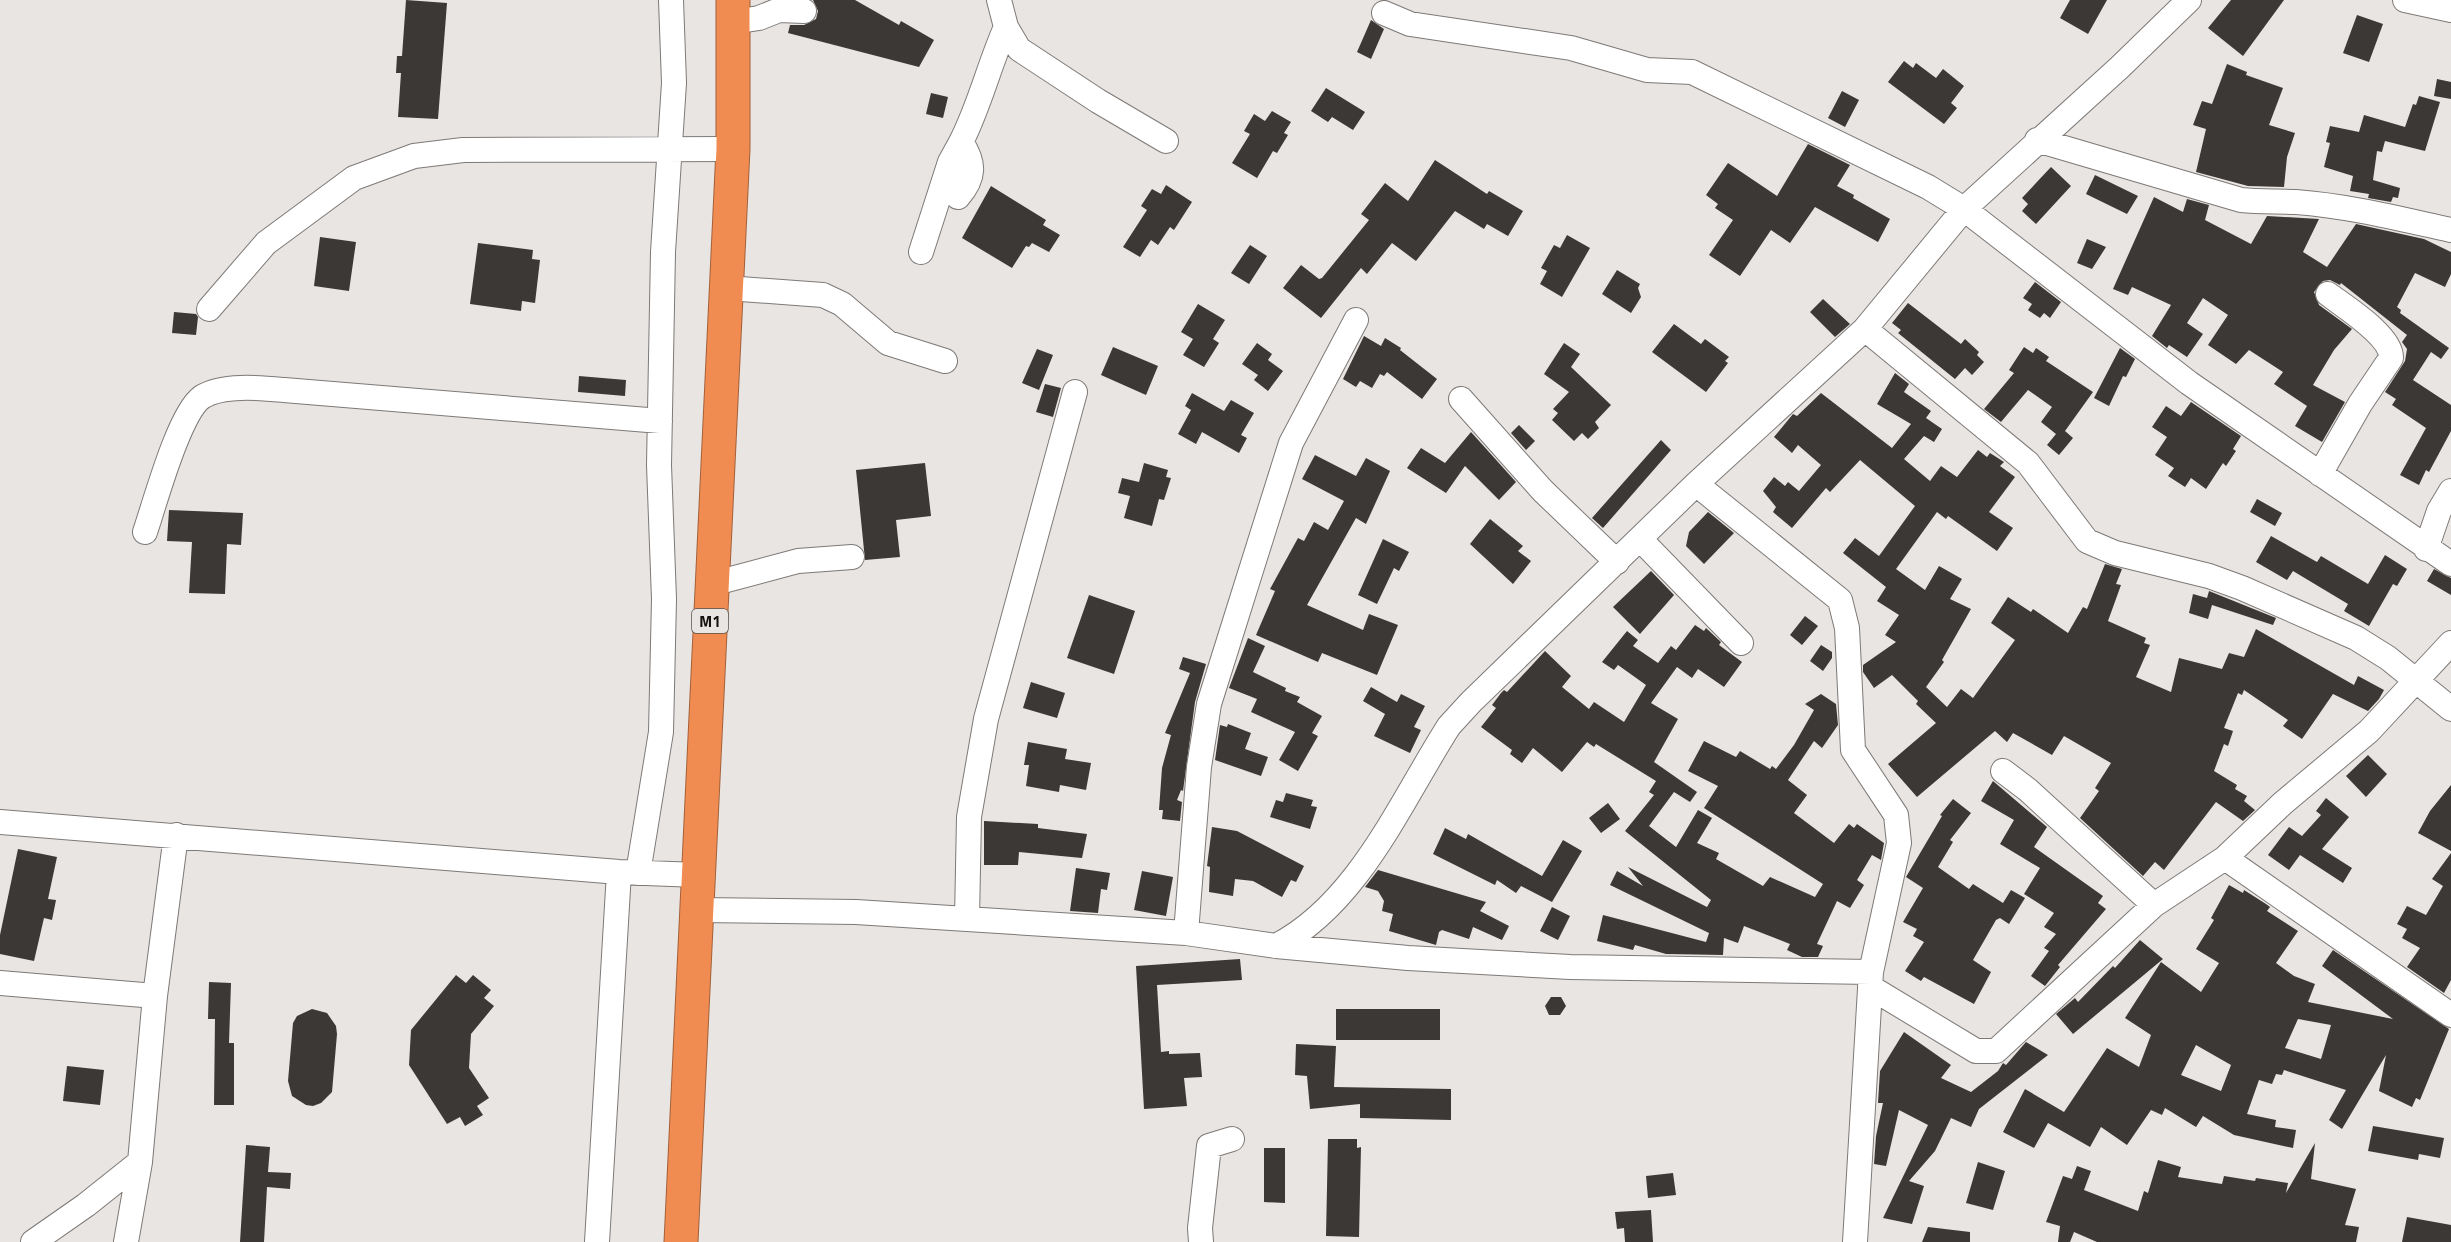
<svg xmlns="http://www.w3.org/2000/svg" width="2451" height="1242" viewBox="0 0 2451 1242" font-family="'Titillium Web',sans-serif">
	<style>
		.building { fill: #3b3836; fill-rule: evenodd }
		.lines { fill: none; stroke-linecap: round; stroke-linejoin: round }
		.minor-casing { stroke: #7d7977; stroke-width: 26 }
		.highway-casing { stroke: #a3613b; stroke-width: 35 }
		.minor { stroke: #fff; stroke-width: 24 }
		.highway { stroke: #f08c51; stroke-width: 33 }
		.labels { text-anchor: middle; dominant-baseline: central; stroke-width: 6; stroke-linejoin: round; paint-order: stroke }
		.shield { fill: #e9e5e2; stroke: #545150; stroke-width: 1.5 }
		.shield-label { font-size: 15px; font-weight: bold; fill: #141211 }
	</style>
	<rect width="100%" height="100%" fill="#e9e5e2"/>
	<path class="building" d="M406,0l41,3 -9,116 -40,-2 3,-44h-5l1,-17h5z
		M813,0h42l44,25 2,-4 33,19 -15,27 -131,-34 2,-8h14l12,-6 2,-8z
		M2070,0h37l-19,34 -28,-16z
		M2231,0h53l-41,56 -35,-28z
		M2357,15l26,9 -14,38 -26,-9z
		M1371,20l13,9 -13,30 -14,-7z
		M1904,61l9,7 3,-5 20,15 7,-9 21,17 -13,17 6,5 -13,16 -56,-42z
		M2227,64l20,8 -1,3 37,13 -14,37 26,8 -8,24 -3,30 -36,-1 -52,-14 10,-43 -13,-4 9,-24 10,3z
		M2437,79l14,3v17l-17,-3z
		M1326,88l39,24 -12,18 -21,-13 -4,5 -17,-11z
		M1842,91l17,9 -14,27 -17,-9z
		M931,93l17,4 -5,21 -17,-4z
		M2419,96l21,6 -15,49 -40,-10 -3,11 -5,-1 -4,29 27,8 -2,10 -5,-1 -2,5 -23,-4 1,-4 -19,-3 3,-15 -29,-9 6,-24 -4,-1 4,-16 29,6 5,-17 41,12 8,-23 3,1z
		M1272,111l19,11 -7,11 4,2 -11,18 -4,-2 -16,27 -25,-15 18,-29 -6,-3 10,-17 11,7z
		M1808,144l42,21 -13,21 17,9 -1,3 37,21 -12,23 -63,-35 -25,36 -19,-13 -31,46 -31,-21 24,-35 -18,-12 3,-4 -12,-9 22,-32 49,33z
		M1435,160l52,34 2,-3 34,20 -15,25 -21,-12 -3,5 -29,-18 -39,50 -24,-18 -25,31 -6,-6 -5,6 -35,44 -38,-30 18,-23 18,14 3,-1 47,-58 -8,-6 24,-31 23,18z
		M2051,167l20,19 -35,38 -14,-13 6,-7 -6,-6z
		M2095,175l43,21 -11,18 -41,-20z
		M1166,185l26,17 -18,28 -4,-3 -12,18 -7,-5 -11,17 -17,-10 24,-37 -6,-4 11,-17 9,5z
		M991,186l55,34 -3,5 17,10 -11,17 -17,-9 -3,4 -3,-1 -14,22 -50,-30z
		M2154,197l29,15 4,-13 22,6 -4,15 46,24 16,-28 52,3 -16,33 24,15 29,-43 68,15 27,13v22l-6,13 -30,-14 -18,34 4,3 -1,3 49,35 -8,11 -10,-7 -18,28 38,25v26l-22,41 -3,-2 -7,15 -19,-10 26,-47 -34,-23 4,-6 -11,-7 20,-31 2,-12 -5,-7 5,-7 -66,-52 -1,2 -10,-5 -7,1 -9,11 5,13 33,24 -18,21 -21,35 32,17 -23,40 -27,-16 12,-20 -33,-22 9,-12 -34,-22 -13,14 -28,-19 20,-30 -25,-17 -16,25 16,11 -16,23 -18,-12 -2,3 -15,-12 19,-31 -39,-18 -4,8 -15,-6z
		M1567,235l23,13 -28,49 -22,-13 7,-13 -6,-3 13,-23 6,3z
		M320,237l36,5 -7,49 -35,-5z
		M2087,239l19,8 -14,22 -15,-6z
		M478,243l55,7 -1,9 8,1 -5,43 -13,-2 -1,10 -51,-7z
		M1250,245l17,11 -18,28 -18,-11z
		M1617,270l23,14 -2,4 3,9 -10,16 -29,-19z
		M2035,282l26,20 -11,16 -6,-5 -4,5 -12,-8 4,-6 -9,-6z
		M1823,299l27,25 -15,13 -25,-25z
		M1908,303l53,41 4,-5 14,13 -2,3 7,7 -12,13 -7,-7 -10,11 -57,-46 3,-3 -9,-7z
		M1198,304l27,16 -12,19 6,4 -15,24 -21,-12 10,-16 -12,-7z
		M174,312l22,2 2,3 -2,18 -24,-2z
		M1674,324l27,20 4,-5 24,18 -4,4 3,2 -22,29 -54,-40z
		M1364,336l17,10 4,-8 16,10 -1,2 37,29 -15,20 -35,-27 -3,4 -4,-2 -8,14 -12,-7 -4,6 -13,-8z
		M1257,343l15,11 -4,6 15,11 -15,20 -14,-11 4,-5 -16,-11z
		M1564,343l16,11 -9,13 40,38 -16,17 4,6 -11,11 -6,-6 -8,8 -22,-21 6,-7 -5,-4 16,-17 -25,-18z
		M1113,347l45,19 -12,29 -45,-20z
		M2024,347l9,6 3,-5 13,9 -3,4 47,31 -28,39 8,7 -14,17 -12,-10 9,-11 -15,-12 11,-15 -24,-17 -27,32 -17,-13 30,-36 -5,-3z
		M2120,348l15,11 -9,18 -3,-1 -14,30 -15,-8z
		M1037,349l16,6 -14,35 -17,-7z
		M1895,373l14,11 -5,8 27,19 -5,7 16,11 -8,13 -10,-6 -20,23 26,22 11,-15 16,11 21,-27 9,7 3,-4 14,9 -4,4 15,11 -26,35 24,16 -16,23 -49,-35 -2,3 -9,-7 -41,57 29,21 14,-24 23,13 -12,20 21,10 -29,51 2,2 -18,25 21,20 14,-18 12,9 42,-58 -24,-17 17,-26 23,15 2,-3 35,24 15,-26 4,2 18,-45 17,5 -6,15 5,1 -13,36 38,17 -2,5 6,2 -14,32 35,15 8,-34 43,11 7,-16 15,4 12,-28 98,56 4,-9 26,14 -5,9 -11,12 -35,-17 -31,45 -19,-13 5,-6 -44,-30 -2,5 -4,-2 -14,35 9,3 -5,15 -4,-2 -10,27 23,14 -2,4 12,7 -3,5 11,9 -12,11 -27,-19 -52,68 -9,-8 -12,14 -63,-58 19,-27 -4,-3 16,-25 -47,-27 -12,19 -39,-22 -6,9 -12,-11 -78,66 -29,-33 48,-41 -20,-19 2,-3 -26,-26 -18,13 -11,-16v-7l33,-23 -11,-7 14,-20 -22,-14 9,-14 -43,-34 12,-15 24,18 36,-50 -55,-46 -30,32 -4,-4 -34,40 -19,-16 3,-5 -13,-16 11,-14 11,9 3,-4 11,9 22,-26 -23,-20 -6,8 -18,-16 19,-23 4,2 24,-23 71,55 19,-24 -34,-20z
		M579,376l47,4 -1,16 -47,-4z
		M1045,384l16,4 -8,29 -17,-5z
		M1192,393l32,18 7,-11 23,13 -13,22 6,3 -8,15 -37,-21 -6,12 -18,-10 13,-24 -6,-4z
		M2191,402l50,34 -8,13 3,2 -10,15 -3,-3 -17,26 -15,-11 -6,9 -17,-11 6,-8 -19,-13 12,-18 -15,-10 14,-21 15,10z
		M1519,425l16,16 -9,9 -15,-17z
		M1471,432l45,50 -17,18 -34,-34 -19,27 -39,-25 14,-20 24,15z
		M1661,440l10,10 -68,78 -11,-10z
		M1315,455l41,21 10,-18 24,13 -24,53 -10,-6 -49,87 56,25 6,-16 29,11 -21,50 -55,-22 -4,9 -62,-27 19,-44 -5,-2 28,-51 6,3 10,-19 14,8 16,-29 -42,-22z
		M925,463l6,53 -35,4 4,37 -35,3 -9,-90z
		M1144,463l24,7 -2,7 5,1 -7,22 -5,-1 -7,27 -28,-8 6,-22 -12,-3 4,-15 17,4z
		M2257,499l25,14 -7,13 -25,-14z
		M169,510l74,3 -2,32 -14,-1 -2,50 -36,-1 3,-51 -25,-1z
		M1708,512l26,21 -30,31 -18,-18 3,-14z
		M1490,519l33,27 -5,5 13,10 -18,23 -43,-40z
		M2271,536l46,26 4,-6 47,28 17,-29 22,14 -10,17 -4,-2 -24,42 -25,-15 4,-7 -55,-33 -6,9 -31,-18z
		M1383,539l26,13 -10,19 -5,-3 -17,36 -19,-9z
		M2434,569l17,9v17l-24,-14z
		M1651,571l23,24 -34,39 -27,-27z
		M2209,591l67,27 -3,7 -61,-20 -4,14 -19,-6 4,-19 14,4z
		M1089,595l46,16 -21,63 -47,-16z
		M1805,616l13,10 -16,19 -12,-10z
		M1695,625l9,6 2,-3 15,14 -2,3 23,17 -18,25 -26,-18 -6,9 -15,-11 -26,36 27,16 -24,43 43,30 -7,10 -16,-10 -25,34 27,21 22,-37 14,8 -15,25 22,10 -3,6 47,27 7,-9 45,20 8,-13 -119,-76 14,-22 -30,-15 16,-30 32,16 4,-6 30,18 2,-3 4,3 18,-24 20,-35 -9,-6 16,-10 15,10 2,21 -16,23 -8,-7 -26,39 19,15 -13,18 40,30 15,-19 5,4 3,-4 27,19 -3,17 -9,-5 -15,25 7,5 -14,23 -13,-7 -20,43 6,2 -5,11h-16l-15,-7 3,-6 -46,-18 -6,17 -14,-5 -1,17 -57,-1 -31,-9 -2,5 -36,-9 6,-26 103,27 3,-9 -99,-48 7,-14 26,15 -15,-19 79,40 4,-7 -86,-69 29,-36 -5,-3 7,-11 -60,-37 -2,3 -7,-5 -25,30 -29,-24 -11,15 -12,-9 2,-4 -31,-23 15,-19 -4,-3 9,-12 3,-3 3,2 38,-41 26,25 -9,11 27,22 5,-7 30,20 22,-37 -28,-20 -4,5 -12,-8 25,-31 11,9 -5,6 25,17 13,-17 5,4z
		M1248,638l17,8 -12,26 33,16 -1,3 15,6 -3,5 25,14 -10,17 6,3 -20,35 -19,-11 16,-28 -44,-20 6,-13 -28,-11z
		M1821,645l11,7v6l-9,13 -13,-10z
		M1183,657l23,7 -11,38 -12,89 -2,-1 -4,10 5,2 -2,19 -18,-2 1,-9h-4l3,-42 9,-33 -6,-2 25,-60 -11,-4z
		M1031,682l34,11 -8,25 -34,-10z
		M1371,687l26,15 4,-8 24,12 -11,21 7,3 -11,23 -36,-17 11,-22 -22,-13z
		M1228,724l23,9 -6,16 23,8 -7,19 -46,-16 5,-35 7,2z
		M1028,742l39,7 -2,10 26,4 -5,27 -26,-5 -1,7 -33,-6 3,-21h-5z
		M2368,755l19,19 -21,23 -20,-21z
		M1993,781l54,46 -13,20 69,49 -5,7 8,6 -48,56 2,2 -15,19 -14,-10 18,-25 -5,-3 12,-14 -12,-7 10,-14 -30,-19 16,-26 -40,-24 14,-24 -33,-19z
		M2451,785v66l-33,-18 12,-22z
		M1286,793l27,7 -2,6 6,1 -7,22 -40,-12 6,-17 7,2z
		M2326,798l23,19 -27,32 30,19 -9,15 -43,-28 -11,15 -21,-15 21,-28 13,9 19,-21 -5,-4z
		M1953,799l18,14 -21,27 3,2 -15,25 31,22 4,-5 30,19 8,-13 14,8 -16,26 -9,-6 -4,2 -23,40 18,12 -17,32 -50,-27 -3,4 -16,-10 19,-29 -11,-6 4,-7 -14,-7 20,-34 -17,-11 36,-61 -2,-1z
		M1608,803l12,16 -19,14 -12,-15z
		M984,821l54,3v4l49,6 -5,24 -63,-6 -1,13h-34z
		M1212,827l25,4 67,35 -8,16 -5,-2 -9,17 -29,-16 -18,-2 -2,17 -24,-4 1,-25 -3,-1z
		M1445,828l21,11 2,-5 74,42 21,-36 19,11 -30,51 -31,-16 -5,7 -19,-13 -2,5 -62,-31z
		M18,849l39,8 -9,42 8,1 -4,20 -8,-2 -10,43 -34,-7v-19z
		M2451,853v127l-7,13 -37,-26 13,-19 -18,-10 5,-9 -10,-5 10,-18 19,9 17,-29 -11,-7z
		M1076,868l34,5 -3,17 -6,-1 -3,24 -28,-2z
		M1378,870l108,32 -6,9 29,15 -7,14 -29,-13 -4,12 -27,-9 -3,2 -3,13 -47,-14 4,-17 -11,-3 2,-10 -6,-10 -13,-4z
		M1142,871l31,6 -7,39 -32,-6z
		M2229,885l14,8 1,-3 22,14 4,3 -3,4 31,20 -22,32 18,13 21,8 -7,18 85,17 -71,-53 11,-16 116,79 -29,71 -4,-2 -4,9 -33,-16 7,-36 -44,74 -13,-9 17,-30 -62,-20 -2,5 -6,-1 -4,10 -13,-4 -12,34 29,6 -1,7 21,3 -3,18 -59,-13 -31,-19 -7,11 -31,-19 -3,7 -11,-5 -24,35 -26,-18 -11,20 -42,-24 -14,25 -31,-16 22,-43 39,23 43,-64 32,19 12,-32 -26,-17 36,-56 40,30 18,-29 -23,-14 18,-29 -3,-2zM2298,1019l33,6 -10,34 -36,-11zM2196,1045l35,20 -10,26 -40,-16z
		M1552,907l18,9 -12,24 -18,-9z
		M2140,940l23,19 -90,75 -17,-20 19,-16 3,4 35,-36 2,2z
		M1240,959l2,21 -85,5 4,67 8,-1v3l31,-1 2,24 -18,1 3,28 -43,3 -8,-143z
		M456,975l10,8 7,-8 18,15 -7,8 10,8 -23,28 -2,34 20,30 -12,8 6,9 -18,11 -5,-9 -13,7 -38,-59 2,-35z
		M209,982l22,1 -2,60h5v62h-20l1,-86h-7z
		M1551,997h10l5,9 -6,9h-11l-4,-9z
		M312,1009l15,4 9,13 1,8 -5,58 -11,11 -8,3 -7,-1 -14,-9 -4,-15 5,-58 4,-7z
		M1336,1009h104v31h-104z
		M1904,1032l47,33 -10,13 30,14 27,-21 5,-8 3,2 20,-23 22,13 -69,54 -8,18 -20,-9 -16,33 -26,30 15,5 -12,38 -29,-6 45,-93 -29,-15 -13,56 -12,-2 2,-28 7,-33h-5l2,-32z
		M1296,1044l40,2 -2,41 117,2v31l-91,-2v-14l-50,5 -3,-33 -12,-1z
		M67,1066l37,4 -4,35 -37,-4z
		M2373,1126l71,12 -4,20 -21,-4 -1,6 -50,-9z
		M1328,1139h29v9l4,-1 -2,90 -33,-1z
		M2315,1143l-4,36 45,10 -11,36 14,2 -3,15h-259l-23,-10 -4,10h-12l2,-16 -14,-4 17,-46 9,3 5,-13 14,5 -7,19 54,21 6,-20 4,2 10,-33 23,7 -3,10 44,7 2,-8 31,5 1,-3 32,5 -2,10z
		M246,1145l24,2 -2,25 23,1 -1,16 -23,-2 -3,55h-24z
		M1264,1148h21v55l-21,-1z
		M1978,1162l27,9 -12,39 -27,-7z
		M1673,1173l3,22 -28,3 -2,-22z
		M1651,1210l2,32h-28l-1,-14 -7,1 -2,-17z
		M2407,1217l44,8v17h-49z
		M1928,1227l42,5v10h-48z"/>
	<g class="lines">
		<defs>
			<path id="minor" d="M999,0l7,27 13,22 79,52 68,40
				M2405,0l46,10
				M1384,13l26,11 161,24 76,22 45,2 236,115 36,22 225,174 262,181
				M733,22l26,-4 20,-8 25,1
				M2037,140l204,60c19,2 37,1 55,2 53,4 104,17 155,28
				M958,197c17,-19 17,-34 3,-55 19,-37 28,-77 45,-115
				M921,252l29,-90 11,-20
				M727,288l96,7 19,9 46,39 57,18
				M209,309l57,-66 88,-65 60,-22 49,-6 270,-1
				M1865,329l163,134 59,78 28,12 94,23 33,12 114,50 32,20 63,51
				M1461,399l82,92 74,71
				M2320,474l40,-70 31,-46c1,-22 -46,-51 -63,-64
				M1696,484l144,116 7,28 6,122 43,65 3,28 -28,129 -16,270
				M145,532c10,-29 34,-119 57,-135 20,-13 60,-9 82,-7l376,31
				M1640,539l101,104
				M2426,549l13,-38 12,-20
				M712,584l86,-23 54,-4
				M2003,771l25,19 126,115
				M0,822l619,50 79,3
				M2225,858l226,157
				M638,873l23,-141 3,-133 -5,-134 4,-213 11,-169 -3,-83
				M697,910l159,2 330,21 90,13 132,12 162,9 301,5
				M967,919l2,-102 17,-98 89,-327
				M1186,933l13,-166 10,-63 82,-261 65,-123
				M1276,946c82,-42 125,-145 173,-220l22,-24 225,-218 169,-155 99,-120 156,-142 69,-67
				M0,983l155,13
				M1870,987l106,64h20l158,-146 71,-47 58,-55 86,-72 82,-88
				M33,1242l53,-37 54,-43
				M126,1242l14,-80 15,-166 21,-161
				M597,1242l22,-370
				M1201,1242l-1,-14 9,-82 23,-7"/>
			<path id="highway" d="M681,1242l52,-1093v-149"/>
		</defs>
		<use href="#minor" class="minor-casing"/>
		<use href="#highway" class="highway-casing"/>
		<use href="#minor" class="minor"/>
		<use href="#highway" class="highway"/>
	</g>
	<g class="labels">
		<rect class="shield" x="692" y="609" width="36" height="24" rx="4.5"/>
		<g class="shield-label">
			<text x="710" y="621">M1</text>
		</g>
	</g>
</svg>
